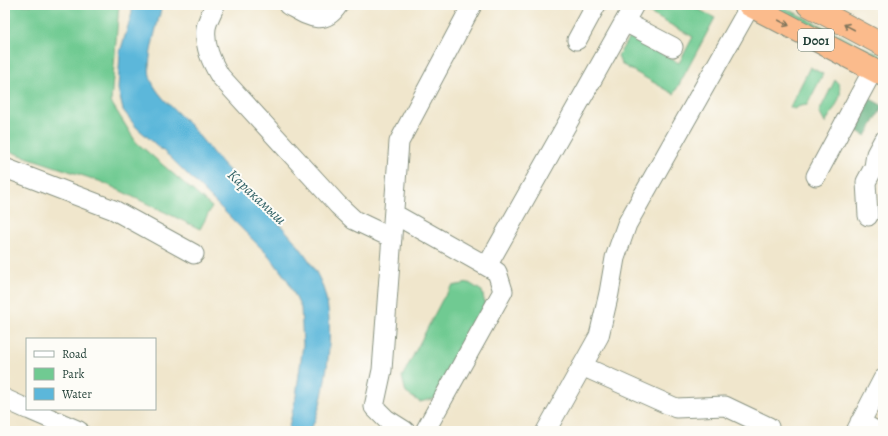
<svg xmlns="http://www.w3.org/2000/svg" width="888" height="436" viewBox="0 0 888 436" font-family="Alegreya,serif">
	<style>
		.green { fill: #70ca92; stroke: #488463 }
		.forest { fill: #5cae7c; stroke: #3e7658 }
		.water { fill: #5cb7da; stroke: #3e7a87 }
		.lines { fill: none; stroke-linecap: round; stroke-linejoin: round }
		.minor-casing { stroke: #889280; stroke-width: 21 }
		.highway-casing { stroke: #889280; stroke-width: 24 }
		.minor { stroke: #fff; stroke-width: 19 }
		.highway { stroke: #fbbb8c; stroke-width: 22 }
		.oneway { stroke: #82765c }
		.labels { text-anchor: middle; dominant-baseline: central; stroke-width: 4; stroke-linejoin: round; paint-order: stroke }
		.shield { fill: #fdfcf7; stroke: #62766e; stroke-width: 1 }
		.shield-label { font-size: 13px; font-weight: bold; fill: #1f3d34 }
		.water-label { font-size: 15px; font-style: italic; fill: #316266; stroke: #fdfcf7 }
	</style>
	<rect width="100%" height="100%" fill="#fdfcf7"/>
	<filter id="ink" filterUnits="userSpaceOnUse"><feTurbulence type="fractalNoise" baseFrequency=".025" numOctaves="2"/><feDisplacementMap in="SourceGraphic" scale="8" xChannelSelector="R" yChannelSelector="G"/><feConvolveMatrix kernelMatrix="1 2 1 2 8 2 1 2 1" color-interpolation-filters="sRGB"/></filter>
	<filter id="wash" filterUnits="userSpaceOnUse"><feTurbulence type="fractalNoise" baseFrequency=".012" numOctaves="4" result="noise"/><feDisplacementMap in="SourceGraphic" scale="16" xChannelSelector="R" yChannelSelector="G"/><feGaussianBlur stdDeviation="0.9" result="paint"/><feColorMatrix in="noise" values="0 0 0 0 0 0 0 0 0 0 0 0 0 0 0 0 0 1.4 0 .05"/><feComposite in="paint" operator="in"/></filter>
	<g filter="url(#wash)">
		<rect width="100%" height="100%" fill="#f0e6cc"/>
		<path class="green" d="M5,5h114l-8,97 25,40 76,65 -12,22 -98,-47 -97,-32z
			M647,5h43l25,13 -41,76 -53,-30 -3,-8 11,-19 50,26 14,-26 -49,-27z
			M770,5h9l97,48 7,4v9z
			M810,67l13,7 -16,31 -7,1 -6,3 -4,-2z
			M835,80c14,12 -3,31 -10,43l-6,-11z
			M469,283l13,8 4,17 -50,90 -16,4 -14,-9 -4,-16 40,-77 10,-14z"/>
		<path class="forest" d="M867,97l16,9 -17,30 -20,-11z"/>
		<path class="water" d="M132,5h30c-4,19 -16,53 -12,71 4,18 28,36 40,49 8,9 15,19 23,28 12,14 25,27 37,40 23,25 50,49 66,79 16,28 15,64 11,95 -3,21 -7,45 -17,64h-22l8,-35 7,-51 -2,-37 -13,-27 -18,-24 -100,-100 -34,-30 -13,-17 -5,-21 2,-37 12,-39z"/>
	</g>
	<g filter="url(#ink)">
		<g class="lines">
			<defs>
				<path id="minor" d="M215,5c-3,7 -8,16 -9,23 -2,18 5,33 14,48l118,129 16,15 38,18
					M288,5c19,10 35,23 50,0
					M625,22l48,25
					M577,40l19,-35
					M5,168l109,42 80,44
					M816,176l57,-106
					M394,214l103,58 6,19 -78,140
					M868,216l-2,-34 8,-15 2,-13 7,-13
					M487,266l147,-261
					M582,366l94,42 49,-2 44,21 -2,4
					M5,399l22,10
					M28,409l51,22
					M860,422l16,9
					M405,431l-19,-12 -12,-12 8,-37 17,-228 73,-137
					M546,431l53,-95 10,-43 6,-35 12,-34 123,-218
					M856,431l27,-52"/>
				<path id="highway" d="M749,5l134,70
					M808,5l75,40"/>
			</defs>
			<use href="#minor" class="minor-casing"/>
			<use href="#highway" class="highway-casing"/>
			<use href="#minor" class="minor"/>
			<use href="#highway" class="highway"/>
		</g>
		<defs><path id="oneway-shaft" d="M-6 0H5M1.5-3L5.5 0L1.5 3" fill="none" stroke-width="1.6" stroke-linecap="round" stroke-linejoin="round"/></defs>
		<g class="oneway">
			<use href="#oneway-shaft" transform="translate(784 23) rotate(28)"/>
			<use href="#oneway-shaft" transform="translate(849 27) rotate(-152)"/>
		</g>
	</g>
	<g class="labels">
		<rect class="shield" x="798" y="29" width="36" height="22" rx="3"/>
		<g class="shield-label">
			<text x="816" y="40">D001</text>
		</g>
		<g class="water-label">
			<text transform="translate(257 197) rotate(43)">Каракамыш</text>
		</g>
	</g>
	<rect width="888" height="436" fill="none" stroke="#fdfcf7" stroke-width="20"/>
	<rect x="26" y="338" width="130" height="72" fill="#fdfcf7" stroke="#a4b0a9"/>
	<rect x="34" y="351" width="20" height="6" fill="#ffffff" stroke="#a4b0a9"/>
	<text x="62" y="358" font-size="12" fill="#1f3d34">Road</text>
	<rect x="34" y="368" width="20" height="12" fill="#70ca92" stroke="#a4b0a9"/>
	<text x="62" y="378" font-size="12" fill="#1f3d34">Park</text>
	<rect x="34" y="388" width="20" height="12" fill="#5cb7da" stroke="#a4b0a9"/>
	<text x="62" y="398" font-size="12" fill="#1f3d34">Water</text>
</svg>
